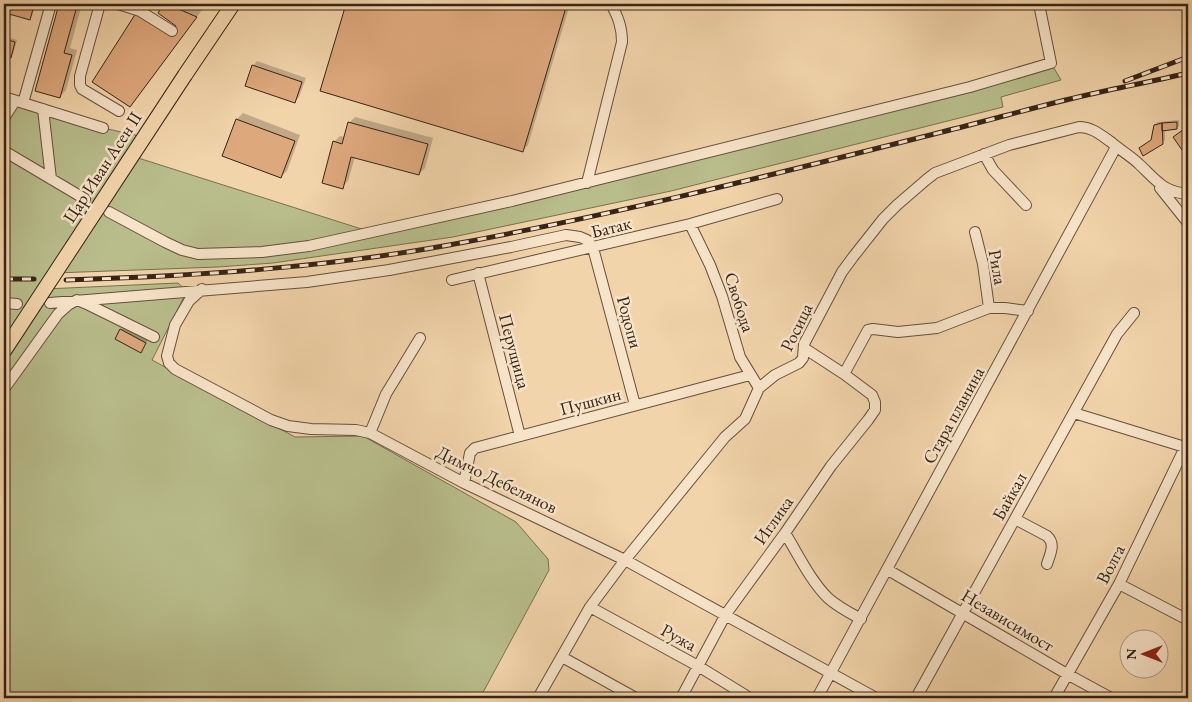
<svg xmlns="http://www.w3.org/2000/svg" width="1192" height="702" viewBox="0 0 1192 702" font-family="'EB Garamond',serif">
	<style>
		.green { fill: #b8bd8b; stroke: #777052 }
		.shadow { fill: #0003 }
		.building { fill: #dea87d; stroke: #362418 }
		.lines { fill: none; stroke-linecap: round; stroke-linejoin: round }
		.minor-casing { stroke: #65503c; stroke-width: 12 }
		.major-casing { stroke: #362418; stroke-width: 16 }
		.minor { stroke: #f7e3c8; stroke-width: 10 }
		.major { stroke: #f2d4aa; stroke-width: 14 }
		.rail-casing { stroke: #362418; stroke-width: 5 }
		.rail { stroke: #f7e3c8; stroke-width: 3; stroke-dasharray: 9; stroke-linecap: butt }
		.major-bridge-casing { stroke: #362418; stroke-width: 16; stroke-linecap: butt }
		.major-bridge { stroke: #f2d4aa; stroke-width: 14 }
		.labels { text-anchor: middle; dominant-baseline: central; stroke-width: 5; stroke-linejoin: round; paint-order: stroke }
		.street-label { font-size: 18px; fill: #362418; stroke: #f7e3c8 }
	</style>
	<rect width="100%" height="100%" fill="#f2d4aa"/>
	<filter id="stains"><feTurbulence type="fractalNoise" baseFrequency=".004" numOctaves="4"/><feColorMatrix values="0 0 0 0 .2 0 0 0 0 .09 0 0 0 0 .02 0 0 0 .5 -.17"/></filter>
	<radialGradient id="worn" r=".72"><stop offset=".6" stop-color="#630" stop-opacity="0"/><stop offset="1" stop-color="#630" stop-opacity=".3"/></radialGradient>
	<path class="green" d="M1051,63l10,17 -60,17 2,10 -332,84 -218,46 -180,26 -55,4 -163,6 -10,16 133,-6 9,8 -35,69 143,77 68,-1 153,86 32,37 1,11 -69,128h-476v-601l99,31 41,9 -12,19 239,76z"/>
	<path class="shadow" d="M13,4h23l-4,12 -2,3 -18,-5 -5,15 -3,2v-18l6,2z
		M60,4h22l-12,44 7,2 -11,40 -6,7 -24,-7z
		M165,4h22l15,6 -72,96 -37,-24 83,-53 1,-3 -17,-13z
		M347,4h223l-42,141 -6,6 -201,-60z
		M4,36l13,4 -4,14 -2,2 -7,-2z
		M257,61l49,17 -7,19 -4,4 -42,-35z
		M243,113l57,22 -13,36 -6,6 -44,-58z
		M355,117l78,21 -8,30 -6,6 -64,-17 -7,24 -6,6 -8,-45 6,-6 5,1 4,-14z
		M1179,120v6l-2,2 -12,1v11l-3,3 -10,-3 3,-15 3,-3z
		M124,327l24,13 -7,11 -20,-21z"/>
	<path class="building" d="M12,4l22,1 -4,15 -21,-6z
		M59,4l18,2 -13,47 8,2 -12,43 -25,-7z
		M163,4h4l30,13 -67,90 -38,-25 44,-69 35,23 5,-10 -18,-13z
		M346,4h221l-44,148 -203,-61z
		M4,16l5,2 -4,15h-1z
		M4,39l11,3 -4,16 -7,-2z
		M252,65l50,17 -7,21 -50,-17z
		M236,119l59,22 -14,37 -59,-22z
		M348,122l80,22 -9,31 -68,-18 -8,32 -21,-6 11,-42 9,3z
		M1177,122v7l-15,2v-8z
		M1162,123l1,21 -20,12 -4,-8 12,-8 3,-15z
		M1187,127l1,2v16l-6,5 -9,-13z
		M1188,150v13l-6,-9z
		M120,329l26,14 -5,10 -26,-14z"/>
	<g class="lines">
		<defs>
			<path id="minor" d="M100,4l-20,72v9l2,4 37,22
				M118,4l22,7 32,20
				M4,97l99,31
				M23,103l28,-99
				M43,109l8,70
				M4,118l11,-17
				M4,151l81,48
				M984,154l9,16 33,35
				M587,183l35,-141c0,-15 -4,-25 -11,-38
				M1160,188l28,35
				M109,212l56,30 17,8 16,4 64,-2 47,-6 203,-45 458,-114 81,-24 -12,-59
				M690,224l20,41 12,31 18,61 19,31
				M975,232l8,32 6,44
				M478,273l42,163
				M452,280l238,-56 87,-25
				M202,289l-13,12 -14,24 -8,31 2,7 6,6 96,51 17,6 23,3 45,1 14,3 94,50 161,77 251,138
				M4,303l13,1
				M50,303l257,-21 82,-12 122,-23 55,-12 14,2 7,3 6,8 42,157
				M804,348l40,26 24,-44 5,-1 25,3 39,-4 52,-20h16l23,3
				M4,389l54,-75 10,-9 9,-5 12,5 65,32
				M1074,413l114,35
				M370,433l16,-39 34,-56
				M464,483l6,-30 5,-5 275,-73
				M1015,519l32,17c9,8 3,18 0,28
				M785,533c13,21 25,47 43,65 10,9 22,15 33,21
				M888,570l179,104 44,24
				M1119,584l69,36
				M590,607l108,59 52,32
				M562,657l74,41
				M538,698l52,-91 35,-47 100,-123 20,-18 14,-31 16,-13 24,-12 4,-5 1,-14 38,-72 11,-15 30,-38 14,-14 29,-25 9,-7 74,-28 70,-18c13,0 22,8 32,15 9,8 20,14 28,22 17,16 24,28 49,30
				M681,698l45,-84 59,-81 46,-67 37,-46 7,-10v-8l-3,-7 -28,-21
				M817,698l299,-551
				M916,698l201,-364 17,-21
				M1054,698l65,-114 69,-143"/>
			<path id="major" d="M185,75l48,-71"/>
		</defs>
		<use href="#minor" class="minor-casing"/>
		<use href="#major" class="major-casing"/>
		<use href="#minor" class="minor"/>
		<use href="#major" class="major"/>
		<defs>
			<path id="rail" d="M1125,81l63,-24
				M4,279h30
				M66,280c128,-4 257,-12 383,-35 166,-30 330,-72 493,-113 49,-12 96,-26 145,-37 34,-8 68,-14 101,-22"/>
		</defs>
		<use href="#rail" class="rail-casing"/>
		<use href="#rail" class="rail"/>
		<defs>
			<path id="major-bridge" d="M4,351l181,-276"/>
		</defs>
		<use href="#major-bridge" class="major-bridge-casing"/>
		<use href="#major-bridge" class="major-bridge"/>
	</g>
	<g class="labels">
		<g class="street-label">
			<text transform="translate(102 167) rotate(-57)">Цар Иван Асен II</text>
			<text transform="translate(611 227) rotate(-14)">Батак</text>
			<text transform="translate(998 267) rotate(80)">Рила</text>
			<text transform="translate(740 302) rotate(72)">Свобода</text>
			<text transform="translate(630 322) rotate(75)">Родопи</text>
			<text transform="translate(796 327) rotate(-64)">Росица</text>
			<text transform="translate(515 351) rotate(75)">Перущица</text>
			<text transform="translate(590 401) rotate(-15)">Пушкин</text>
			<text transform="translate(953 415) rotate(-61)">Стара планина</text>
			<text transform="translate(497 479) rotate(26)">Димчо Дебелянов</text>
			<text transform="translate(1009 496) rotate(-61)">Байкал</text>
			<text transform="translate(773 520) rotate(-55)">Иглика</text>
			<text transform="translate(1110 564) rotate(-63)">Волга</text>
			<text transform="translate(1008 620) rotate(31)">Независимост</text>
			<text transform="translate(679 637) rotate(29)">Ружа</text>
		</g>
	</g>
	<rect width="1192" height="702" fill="none" stroke="#f2d4aa" stroke-width="20"/>
	<rect x="5" y="5" width="1182" height="692" fill="none" stroke="#362418" stroke-width="2.5"/>
	<rect x="10" y="10" width="1172" height="682" fill="none" stroke="#362418"/>
	<g transform="translate(1144 654) rotate(270)"><circle r="24" fill="#f7e3c8" stroke="#aa9782"/>
	<path d="M0-4L9 19L0 12L-9 19Z" fill="#8f2418"/>
	<text y="-8" font-size="14" font-weight="bold" text-anchor="middle" fill="#362418">N</text>
	</g>
	<rect width="100%" height="100%" filter="url(#stains)"/>
	<rect width="100%" height="100%" fill="url(#worn)"/>
</svg>
